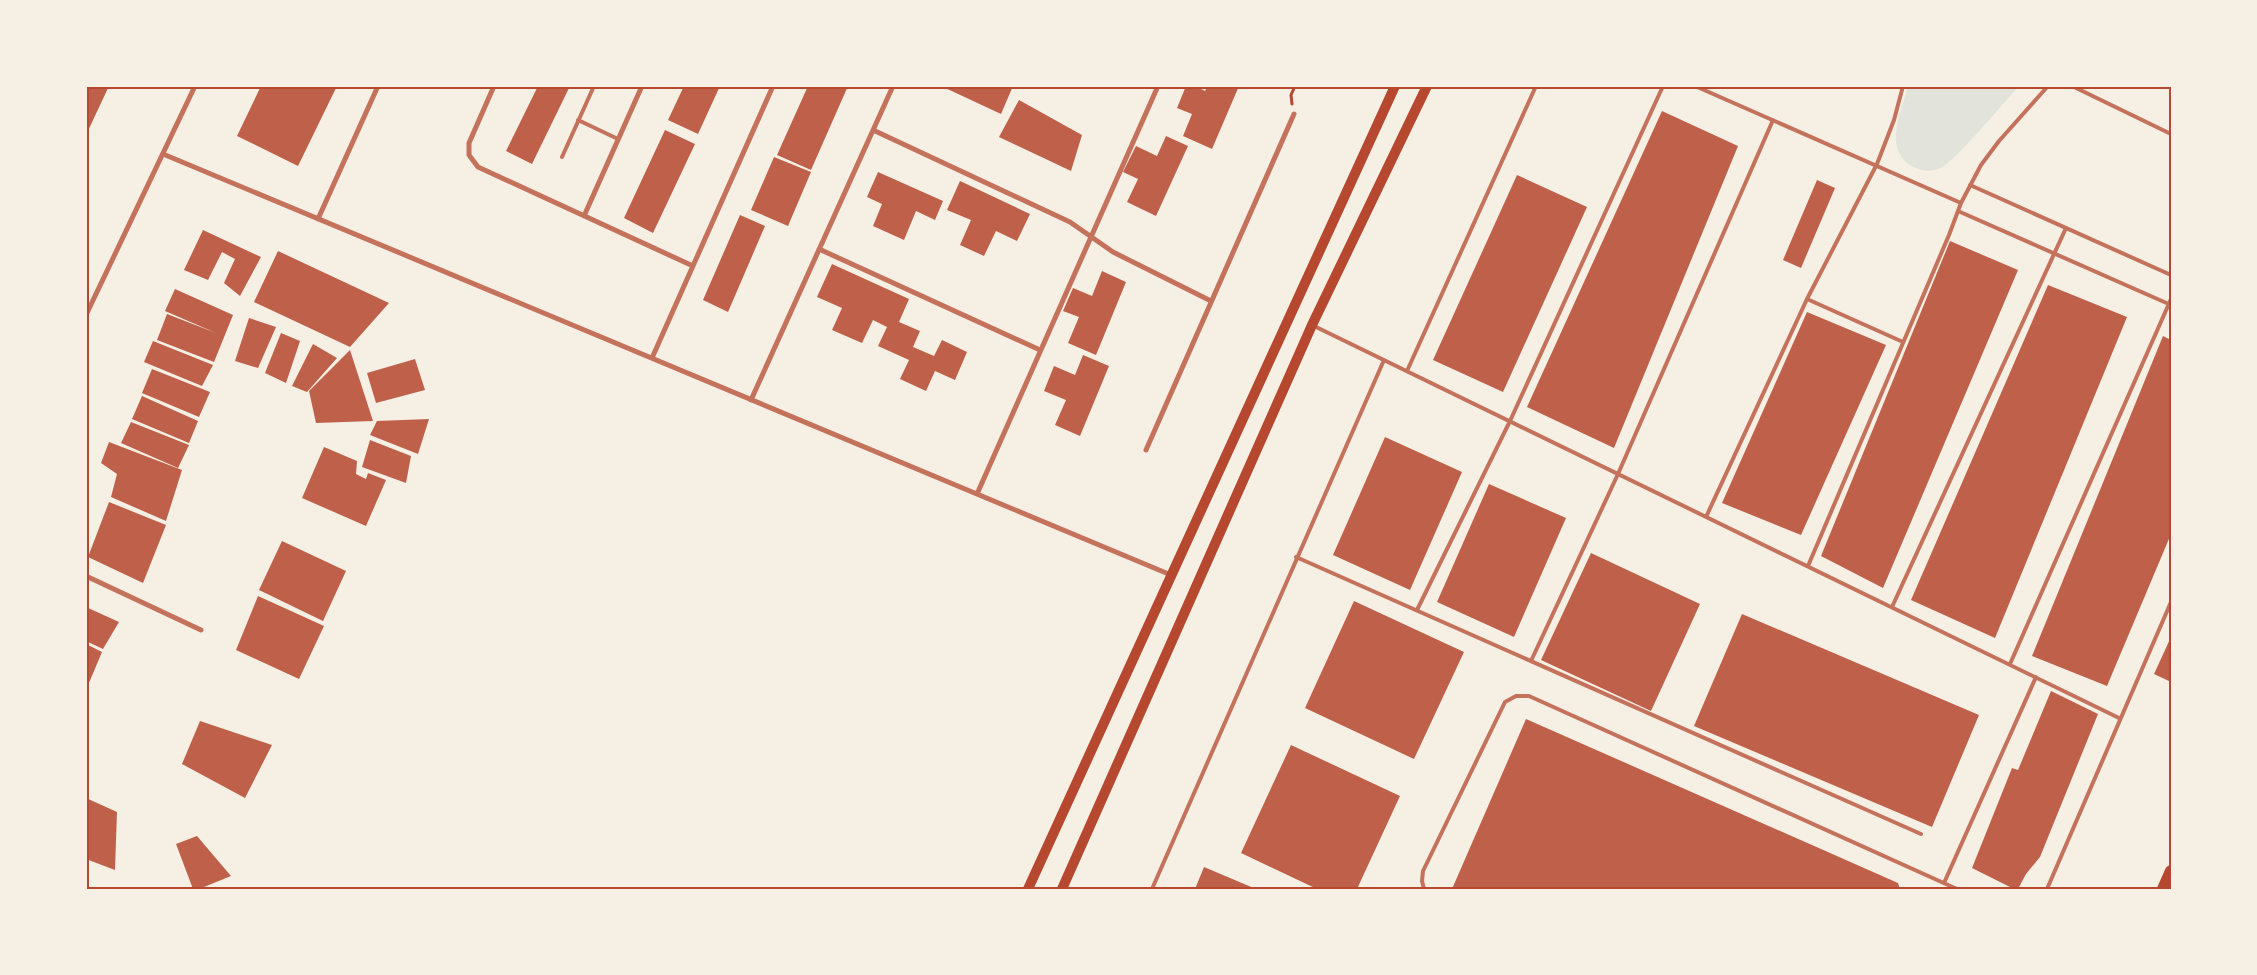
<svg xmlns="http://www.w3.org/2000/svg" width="2257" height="975" viewBox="0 0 2257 975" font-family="'Exo 2',sans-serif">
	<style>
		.green { fill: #e2e4dc }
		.building { fill: #bf614a }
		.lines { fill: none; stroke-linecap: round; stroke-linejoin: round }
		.path { stroke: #b5482f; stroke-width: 3 }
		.service { stroke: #c5725c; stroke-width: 4 }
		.minor { stroke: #c5725c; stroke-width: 5 }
		.secondary { stroke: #b5482f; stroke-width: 10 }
		.primary { stroke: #b5482f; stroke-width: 12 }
		.neatline { fill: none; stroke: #b5482f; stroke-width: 2 }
	</style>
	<rect width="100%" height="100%" fill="#f6efe4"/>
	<path class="green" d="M1908,86h111c-14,15 -66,78 -80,83 -11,3 -20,2 -29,-4 -27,-18 -8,-55 -2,-79z"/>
	<path class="building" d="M86,86h23l-23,49z
		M261,86h76l-39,80 -61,-30z
		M538,86h32l-38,78 -26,-13z
		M684,86h36l-22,48 -30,-14z
		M808,86h40l-37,84 -34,-15z
		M941,86h72l-12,28z
		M1186,86h9l10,5 3,-5h31l-27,63 -29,-13 9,-22 -15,-6z
		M1019,100l63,35 -11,36 -72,-34z
		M1662,111l76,35 -124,302 -87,-41z
		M665,130l30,14 -42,89 -29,-15z
		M1166,136l22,10 -32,70 -29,-14 11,-23 -15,-7 13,-26 21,10z
		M774,157l37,15 -23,54 -37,-16z
		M878,172l65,29 -8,19 -19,-9 -12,29 -31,-14 9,-22 -15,-7z
		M1517,175l70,32 -84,185 -70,-32z
		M1817,180l18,8 -34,80 -18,-8z
		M960,181l70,33 -13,27 -21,-10 -12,25 -24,-11 11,-25 -24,-10z
		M740,215l25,11 -37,86 -25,-12z
		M203,230l58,27 -21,39 -16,-13 11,-24 -13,-7 -14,28 -24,-10z
		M1950,241l68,29 -135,318 -62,-32z
		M278,251l111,52 -39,44 -96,-45z
		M832,264l77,35 -10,23 21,9 -7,16 21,9 8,-16 25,12 -12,28 -20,-9 -9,20 -26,-12 9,-19 -31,-14 9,-19 -14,-7 -11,23 -30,-13 10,-22 -25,-11z
		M1102,271l24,11 -30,73 -28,-12 11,-26 -16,-6 10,-23 19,8z
		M2048,285l79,32 -132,321 -84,-38z
		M175,289l58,26 -19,47 -57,-22 10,-26 49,19 -51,-22z
		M1807,312l79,33 -85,190 -79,-32z
		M249,318l27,9 -18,41 -23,-7z
		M281,333l19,8 -14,42 -21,-10z
		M2163,336l8,4v194l-64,152 -75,-30z
		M153,341l60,24 -11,21 -58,-24z
		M313,344l24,14 -30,34 -15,-6z
		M350,350l23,71 -57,2 -7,-32z
		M1083,355l26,11 -29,70 -25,-11 11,-25 -22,-9 10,-25 21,9z
		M415,359l10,31 -49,13 -9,-30z
		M152,369l58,23 -11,25 -57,-24z
		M142,396l56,25 -9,22 -57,-24z
		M429,419l-11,35 -48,-19 7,-14z
		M131,422l58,23 -11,23 -57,-25z
		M1385,437l77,35 -52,118 -77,-35z
		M370,440l41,16 -5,27 -44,-16z
		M109,442l73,28 -16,51 -55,-24 6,-23 -16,-11z
		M324,447l33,14 -1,13 10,5 2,-6 18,7 -20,46 -64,-28z
		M1489,484l77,34 -52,119 -77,-35z
		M109,502l57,23 -23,58 -55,-26z
		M282,541l64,30 -23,50 -64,-31z
		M1591,553l109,51 -49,107 -110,-51z
		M258,596l66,30 -25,53 -63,-29z
		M1354,601l110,51 -50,107 -109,-51z
		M86,607l33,15 -16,27 -17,-8z
		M1742,614l237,101 -47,112 -238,-101z
		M2171,637v45l-17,-8z
		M86,644l16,8 -16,38z
		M2051,691l47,23 -58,143 -14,17 -8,15h-4l-42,-21 40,-100 6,2z
		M1526,719l372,164 2,6h-448z
		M200,721l72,24 -27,53 -63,-34z
		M1291,745l109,51 -43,93h-40l-76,-36z
		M86,798l31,14 -2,58 -29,-11z
		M197,836l34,40 -32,13h-6l-17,-45z
		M1204,867l52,22h-61z"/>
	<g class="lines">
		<path class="path" d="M1292,104l-1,-9 4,-9"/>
		<path class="service" d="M1695,86l266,117
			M2072,86l99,48
			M578,120l40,19
			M562,157l32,-71
			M1970,185l201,90
			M1958,211l213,94
			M1807,299l96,43
			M1312,325l807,393
			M1407,371l129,-285
			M1706,517l101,-218 70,-135 17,-44 9,-34
			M1296,557l625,277
			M1808,566l141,-331 12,-32 20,-38 18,-24 49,-55
			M1892,607l174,-379
			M1417,610l93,-189 153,-335
			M1531,661l87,-187 155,-354
			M2010,664l161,-365
			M1944,883l92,-206
			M1152,889l232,-529
			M1424,889l-2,-8 1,-10 82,-169 11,-6h13l428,193
			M2047,889l124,-287"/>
		<path class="minor" d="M494,86l-25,57v12l9,12 215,99
			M873,130l197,92 43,30 98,49
			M163,154l1008,421
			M584,216l58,-130
			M318,219l60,-133
			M819,249l221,101
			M86,315l109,-229
			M652,358l121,-272
			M751,400l142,-314
			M1146,450l148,-336
			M977,494l181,-408
			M86,576l115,54"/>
		<path class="secondary" d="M1028,889l367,-803
			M1062,889l250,-564 115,-239"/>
		<path class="primary" d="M2163,889l8,-18"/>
	</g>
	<rect width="2257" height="975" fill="none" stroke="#f6efe4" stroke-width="175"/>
	<rect x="88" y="88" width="2082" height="800" class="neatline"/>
</svg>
